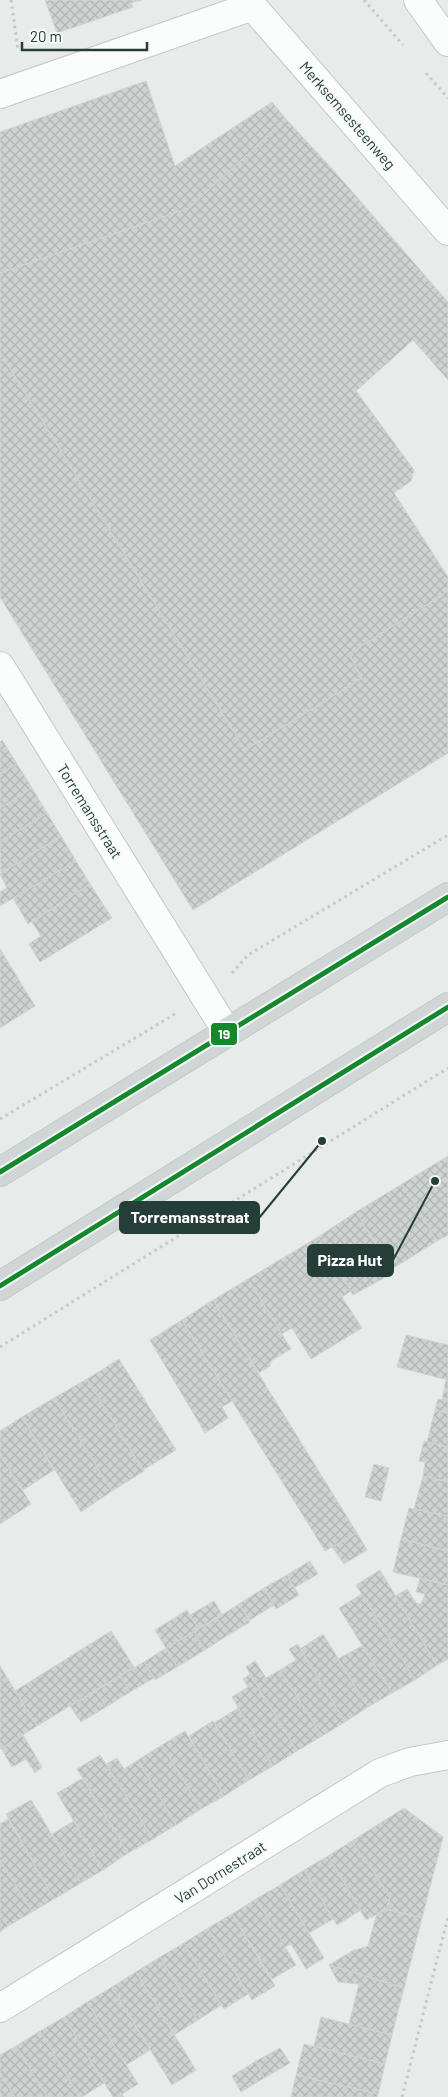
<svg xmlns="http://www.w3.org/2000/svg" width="448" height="2097" viewBox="0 0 448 2097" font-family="Barlow,sans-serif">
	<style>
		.building { fill: url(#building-cross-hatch); stroke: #d0d4d2 }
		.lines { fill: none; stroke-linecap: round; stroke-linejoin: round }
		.minor-casing { stroke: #c4c8c6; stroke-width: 30 }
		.secondary-casing { stroke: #c3c9c7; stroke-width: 30 }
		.primary-casing { stroke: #c3cac8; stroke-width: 30 }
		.path { stroke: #c2cbc8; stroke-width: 3; stroke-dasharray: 2.5 4; stroke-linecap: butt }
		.minor { stroke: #fbfcfc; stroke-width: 28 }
		.secondary { stroke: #fbfcfc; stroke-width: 28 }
		.primary { stroke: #d0d6d5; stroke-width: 28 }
		.bus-1-casing { stroke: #f6faf8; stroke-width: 9 }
		.bus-1 { stroke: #15882e; stroke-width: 5 }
		.labels { text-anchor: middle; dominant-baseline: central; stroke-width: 4; stroke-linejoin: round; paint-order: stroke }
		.street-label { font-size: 15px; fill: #263e38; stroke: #f6faf8 }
		.leader { fill: none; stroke: #263e38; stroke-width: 2 }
		.callout-dot { fill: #263e38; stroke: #f6faf8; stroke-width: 2 }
		.callout { fill: #263e38; stroke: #263e38; stroke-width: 2 }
		.callout-label { font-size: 16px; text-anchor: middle; font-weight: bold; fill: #fff }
		.line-badge { stroke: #f6faf8; stroke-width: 2 }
		.badge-label { font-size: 14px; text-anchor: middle; font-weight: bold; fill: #fff }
	</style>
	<defs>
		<pattern id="building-cross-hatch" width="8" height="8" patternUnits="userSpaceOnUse" patternTransform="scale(1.25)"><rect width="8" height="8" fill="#ced3d1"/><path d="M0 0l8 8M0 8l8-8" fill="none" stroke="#b1b6b4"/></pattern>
	</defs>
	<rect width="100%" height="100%" fill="#e7ebe9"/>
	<path class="building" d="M45,0h97l-11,3 2,4 -76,26z
		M146,81l29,85 97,-64 14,17 -97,89 -189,65v-141z
		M286,119l49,53 113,130v78l-35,-40 -57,51 58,79 -3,11 -17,12 54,84v14l-99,63 13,24 -117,72 -245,-398v-79l189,-65z
		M0,352l245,398 117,-72 -13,-24 99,-63v162l-255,157 -193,-313z
		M2,740l15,24 -17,10v-32z
		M17,764l15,24 -32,20v-34z
		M32,788l15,25 -47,29v-34z
		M47,813l14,23 -60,37 -1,-31z
		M61,836l15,25 -76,45v-14l7,-4 -7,-14z
		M76,861l14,23 -62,40 -15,-26z
		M90,884l22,34 -72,44 -11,-18 12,-8 -9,-14z
		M0,949l35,57 -35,22z
		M448,1156v79l-11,6 -35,-57z
		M402,1184l35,57 -45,28 -36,-57z
		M356,1212l37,61 -40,22 -35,-58z
		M318,1237l33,54 -9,6 20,31 -51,31 -19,-31 -10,6 -34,-55z
		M248,1279l43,70 -20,12 -1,5 -11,7 -46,-73z
		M213,1300l144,233 -32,18 -143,-231z
		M182,1320l50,81 -10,6 6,11 -23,15 -55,-93z
		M406,1335l42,10v35l-51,-13z
		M119,1359l57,91 -33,20 -56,-91z
		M87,1379l57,92 -32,20 -58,-93z
		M446,1379l2,1v33l-13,-3 3,-11 4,1z
		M54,1398l58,93 -31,21 -59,-95z
		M435,1410l13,3v34l-21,-5z
		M22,1417l32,53 -31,20 -23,-36v-23z
		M424,1441l24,6v35l-25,-6 2,-14 -6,-1z
		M0,1454l31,50 -31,20z
		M374,1464l15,4 -8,33 -16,-4z
		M423,1476l25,6v34l-34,-7z
		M409,1508l39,8v35l-47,-12z
		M357,1533l10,17 -23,14 -12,-17z
		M401,1539l47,12v34l-55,-13z
		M310,1561l8,13 -24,14 -7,-13z
		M380,1570l57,95 -22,15 -59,-95z
		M287,1575l12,20 -23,14 -12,-21z
		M420,1578l28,7v74l-11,6 -42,-69 12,-7 9,14 5,1 4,-10 -9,-2z
		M264,1588l10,17 -24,15 -11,-16z
		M362,1594l53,86 -23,13 -53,-85z
		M214,1601l8,13 -24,15 -8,-14z
		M239,1604l11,18 -22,13 -11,-17z
		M187,1610l11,19 -32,19 -11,-18z
		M217,1618l11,17 -23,15 -11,-18z
		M111,1631l23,36 -97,59 -22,-35z
		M194,1632l11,18 -28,17 -11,-19z
		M323,1634l45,73 -23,15 -45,-73z
		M298,1644l47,78 -23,14 -42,-66 16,-10 -7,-11z
		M362,1646l30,47 -24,14 -30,-48z
		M166,1648l11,19 -22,13 -11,-18z
		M255,1661l11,17 14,-8 42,66 -25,15 -51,-84z
		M144,1662l10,16 -24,14 -10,-16z
		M0,1666l37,60 -37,23z
		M250,1674l47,77 -24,15 -41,-69 16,-10 -5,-8z
		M120,1676l10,16 -24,15 -10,-16z
		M96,1691l10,16 -25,15 -11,-16z
		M238,1708l35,58 -24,14 -35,-57z
		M213,1721l36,59 -25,16 -35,-60z
		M185,1731l39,65 -23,13 -39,-64z
		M23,1735l19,32 -7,6 -9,-14 -14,8 -11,-19z
		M162,1745l39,64 -25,16 -38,-65z
		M100,1755l53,84 -25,14 -51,-84z
		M117,1758l7,11 14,-9 38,65 -23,14 -47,-75z
		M83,1778l45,75 -25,17 -46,-77z
		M31,1800l50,83 -27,16 -48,-85z
		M404,1808l39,29 -21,81 -35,-9 3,-13 -38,-55z
		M8,1819l46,80 -22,13 -32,-52v-36z
		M74,1821l29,49 -22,13 -29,-49z
		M352,1841l38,55 -3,13 -21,11 -38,-64z
		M328,1856l33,54 -24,15 -33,-55z
		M0,1860l32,52 -24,14 -8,-14z
		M304,1870l29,49 -24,14 -29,-48z
		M280,1885l44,73 -18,11 -15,-25 -6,3 -29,-48z
		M256,1899l40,66 -24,14 -40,-65z
		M384,1909l38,9 -18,70 -75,-23 23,-14 16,-5 9,-33z
		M0,1912l8,14 -8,6z
		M232,1914l43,72 -23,14 -44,-72z
		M208,1928l40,66 -24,15 -40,-66z
		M184,1943l37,62 -23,15 -38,-63z
		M160,1957l38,63 -24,15 -38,-63z
		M329,1965l75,23 -12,47 -43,-11 10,-40 -21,-2z
		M136,1972l60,98 -24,15 -60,-98z
		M112,1987l38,63 -24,15 -39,-63z
		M87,2002l51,82 -16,10 2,3h-11l-49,-80z
		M64,2017l40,66 -22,14h-2l-40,-66z
		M321,2017l71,18 -7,29 -71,-18z
		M40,2031l40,66h-33l-31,-51z
		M304,2044l81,20 -7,30 -82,-19z
		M16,2046l31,51h-32l-15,-24v-18z
		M280,2048l10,15 -26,15 -8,-17z
		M256,2061l8,17 -23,14 -9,-16z
		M0,2073l15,24h-15z
		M296,2075l82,19 -1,3h-86z"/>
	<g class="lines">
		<defs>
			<path id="minor" d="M247,0l201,231
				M0,94l253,-88
				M0,666l227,366
				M0,2008l380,-235 30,-11 38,-7"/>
			<path id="secondary" d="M418,0l30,42"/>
			<path id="primary" d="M0,1172l448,-275
				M0,1286l448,-279"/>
		</defs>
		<use href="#minor" class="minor-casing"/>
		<use href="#secondary" class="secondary-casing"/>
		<use href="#primary" class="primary-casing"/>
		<path class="path" d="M11,0l7,49
			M364,0l39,45
			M426,73l22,25
			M232,973l16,-18 200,-120
			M0,1119l175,-105
			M0,1347l448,-279
			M402,2097l46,-180"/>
		<use href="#minor" class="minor"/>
		<use href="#secondary" class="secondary"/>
		<use href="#primary" class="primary"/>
		<defs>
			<path id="bus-1" d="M0,1172l448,-275
				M0,1286l448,-279"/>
		</defs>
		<use href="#bus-1" class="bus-1-casing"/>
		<use href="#bus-1" class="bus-1"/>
	</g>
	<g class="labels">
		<g class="street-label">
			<text transform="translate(348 115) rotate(49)">Merksemsesteenweg</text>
			<text transform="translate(90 811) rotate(58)">Torremansstraat</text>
			<text transform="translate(220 1872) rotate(-32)">Van Dornestraat</text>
		</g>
	</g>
	<path class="leader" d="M322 1141L259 1218M435 1181L393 1260"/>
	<g class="callout-dot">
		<circle cx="322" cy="1141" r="5"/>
		<circle cx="435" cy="1181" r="5"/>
	</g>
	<g class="callout">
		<rect x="120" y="1202" width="139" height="31" rx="5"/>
		<rect x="308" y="1245" width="85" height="31" rx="5"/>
	</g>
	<g class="callout-label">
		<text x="190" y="1223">Torremansstraat</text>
		<text x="350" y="1266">Pizza Hut</text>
	</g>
	<rect class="line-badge" x="210" y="1022" width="28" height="24" rx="5" fill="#15882e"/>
	<g class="badge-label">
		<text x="224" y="1039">19</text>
	</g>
	<path d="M22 42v8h125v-8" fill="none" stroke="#263e38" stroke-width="2.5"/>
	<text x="30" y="42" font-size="15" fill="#263e38" stroke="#f6faf8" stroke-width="4" paint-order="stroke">20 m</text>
</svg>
